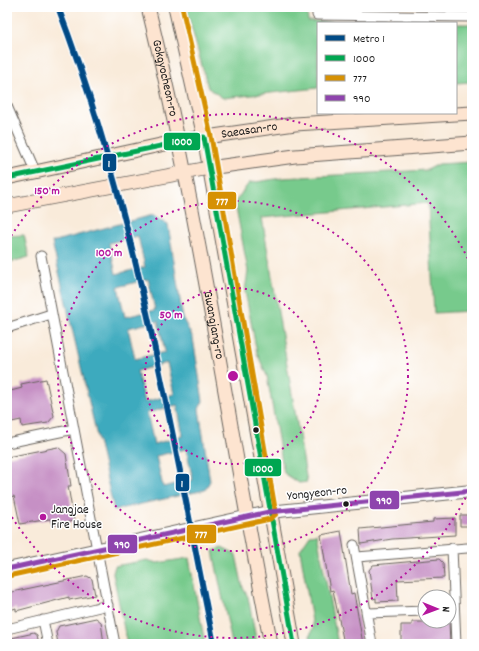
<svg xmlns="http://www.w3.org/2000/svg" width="479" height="651" viewBox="0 0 479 651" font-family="Dekko,sans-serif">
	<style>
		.green { fill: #77ca8c; stroke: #4a7354 }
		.water { fill: #3eaabe; stroke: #2d636d; fill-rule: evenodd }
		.building { fill: #c690c5 }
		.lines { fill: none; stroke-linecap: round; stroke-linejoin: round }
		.minor-casing { stroke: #69645e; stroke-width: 11 }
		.tertiary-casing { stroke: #69645e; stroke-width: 14 }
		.secondary-casing { stroke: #69645e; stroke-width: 15 }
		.minor { stroke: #fff; stroke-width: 9 }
		.tertiary { stroke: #fff; stroke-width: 12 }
		.secondary { stroke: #fde4d0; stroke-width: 13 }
		.bus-1-casing { stroke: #fff; stroke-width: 8 }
		.bus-2-casing { stroke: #fff; stroke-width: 8 }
		.bus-3-casing { stroke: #fff; stroke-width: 8 }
		.bus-1 { stroke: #00a651; stroke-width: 5 }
		.bus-2 { stroke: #d69104; stroke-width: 5 }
		.bus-3 { stroke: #8e44ad; stroke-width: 5 }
		.metro-1-casing { stroke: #fff; stroke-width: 9 }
		.metro-1 { stroke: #004a85; stroke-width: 6 }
		.ring { fill: none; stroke: #b5179e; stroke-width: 2; stroke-dasharray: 2 4 }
		.bus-dot { fill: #1c1c1c; stroke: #fff; stroke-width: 1.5 }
		.poi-dot { fill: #b5179e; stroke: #fff; stroke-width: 1.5 }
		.labels { text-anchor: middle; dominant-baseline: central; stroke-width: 3; stroke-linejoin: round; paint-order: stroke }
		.street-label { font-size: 13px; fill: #1c1c1c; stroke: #fff }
		.poi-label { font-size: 13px; fill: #1c1c1c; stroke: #fff; text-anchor: start }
		.centre { fill: #b5179e; stroke: #fff; stroke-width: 2 }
		.ring-label { font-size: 12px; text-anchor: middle; font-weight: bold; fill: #b5179e; stroke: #fff; stroke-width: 3; stroke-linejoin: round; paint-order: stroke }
		.line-badge { stroke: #fff; stroke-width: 1.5 }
		.badge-label { font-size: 11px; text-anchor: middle; font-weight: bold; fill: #fff }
	</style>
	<rect width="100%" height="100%" fill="#fff"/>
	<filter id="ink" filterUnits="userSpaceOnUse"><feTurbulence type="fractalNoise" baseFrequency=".025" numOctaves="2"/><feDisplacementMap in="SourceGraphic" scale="8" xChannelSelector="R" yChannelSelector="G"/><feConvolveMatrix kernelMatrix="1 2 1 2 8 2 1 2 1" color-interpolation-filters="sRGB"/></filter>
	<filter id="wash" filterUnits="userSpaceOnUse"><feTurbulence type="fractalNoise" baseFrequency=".012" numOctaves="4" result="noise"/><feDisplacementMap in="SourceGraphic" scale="16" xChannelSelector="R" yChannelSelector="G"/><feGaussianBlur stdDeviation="0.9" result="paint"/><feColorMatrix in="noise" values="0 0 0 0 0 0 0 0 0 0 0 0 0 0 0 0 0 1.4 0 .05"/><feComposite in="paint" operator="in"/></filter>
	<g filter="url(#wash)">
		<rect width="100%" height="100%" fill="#f9ebda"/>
		<path class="green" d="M186,7h121l1,14 111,2h-101v65l-95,10 -15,-10z
			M456,24h16v58l-16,1z
			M472,162v149l-38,2 -6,-110 -166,15 45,264 -8,1 -15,-10 -17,-97 -10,-23 -12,-62 3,-20 -13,-69 14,-19 33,-5 145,-8 12,-6z
			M24,235l5,22 -22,6v-27z
			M317,534l21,110h-26l-2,-8 3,-9 -13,-77 10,-15z
			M222,548l14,7 7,33 5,9 9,47h-25l-19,-93z
			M189,558l16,86h-78l-14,-71 2,-7 32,-6 10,3z"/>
		<path class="water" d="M153,215l15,9 15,95 10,19 10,63 -4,8 11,72 -5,9 -91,20 -62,-268zM138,236l7,31 -29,7 -7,-31zM148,279l7,31 -30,7 -7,-30zM158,321l7,31 -30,7 -7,-31zM167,363l7,31 -29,8 -8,-31zM177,405l6,31 -29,8 -7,-31zM186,449l7,31 -30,7 -7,-31z"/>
		<g id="blocks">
			<path class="building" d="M46,379l8,37 -6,7 -26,4 -1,-7 -14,3v-31l15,-4 -1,-4z
				M58,447l8,7 5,32h-3l6,35 -22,4 -2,-6 -30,5 -6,-28 -7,2v-41z
				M460,515h12v11h-12z
				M455,518v17l-63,4 -31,5 -1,-15 73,-7v-3z
				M341,531l10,63 3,-1 9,51h-19l-11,-54 -3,1 -9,-56z
				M439,559l4,4 1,15 -47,2 1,21 -22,1v-4l-3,1 -4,-29 4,-5z
				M87,576l5,3 3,16 -26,5v-3l-53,14v-3l-9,3v-18z
				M96,618l5,4 3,22h-46l-2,-12 3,-6z
				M412,622h37l1,22h-49v-19h11z
				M34,633l3,2 2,9h-32v-5z"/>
		</g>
	</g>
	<g filter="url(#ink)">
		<use href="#blocks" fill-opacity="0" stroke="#69645e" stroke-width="1"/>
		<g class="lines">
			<defs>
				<path id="minor" d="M317,7v8l155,2
					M7,106l28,65
					M41,256l74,388
					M7,328l44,-14
					M7,443l67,-14
					M354,545l18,99
					M452,548l4,96
					M357,557l110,-9
					M368,613l57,-2
					M43,620l5,24
					M7,629l101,-24"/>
				<path id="tertiary" d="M7,569l262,-57 203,-21"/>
				<g id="secondary">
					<path id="s1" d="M148,7c52,210 81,425 123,637"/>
					<path d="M175,7l29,130 90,507"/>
					<path id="s2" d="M7,178l172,-37 116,-17 177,-11"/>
					<path d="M7,206l202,-38 86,-12 177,-13"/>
				</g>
			</defs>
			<use href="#minor" class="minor-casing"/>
			<use href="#tertiary" class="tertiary-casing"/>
			<use href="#secondary" class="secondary-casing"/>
			<use href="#minor" class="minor"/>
			<use href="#tertiary" class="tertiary"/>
			<use href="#secondary" class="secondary"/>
			<defs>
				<path id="bus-1" d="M7,178l197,-41 90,507"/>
				<path id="bus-2" d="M8,576l262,-57 6,-5 -65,-378 -29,-129"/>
				<path id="bus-3" d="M7,569l262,-57 203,-21"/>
			</defs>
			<use href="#bus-1" class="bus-1-casing"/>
			<use href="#bus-2" class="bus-2-casing"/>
			<use href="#bus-3" class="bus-3-casing"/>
			<use href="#bus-1" class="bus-1"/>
			<use href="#bus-2" class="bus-2"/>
			<use href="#bus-3" class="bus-3"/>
			<defs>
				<path id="metro-1" d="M58,7c78,203 113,424 156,637"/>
			</defs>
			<use href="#metro-1" class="metro-1-casing"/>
			<use href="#metro-1" class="metro-1"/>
		</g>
	</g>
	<g class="ring">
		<circle cx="233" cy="376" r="88"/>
		<circle cx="233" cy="376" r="175"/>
		<path d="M471 487A263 263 0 0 1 8 511M8 241A263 263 0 0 1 471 265"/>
	</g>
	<g class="bus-dot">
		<circle cx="256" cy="430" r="3.5"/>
		<circle cx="346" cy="504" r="3.5"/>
	</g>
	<circle class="poi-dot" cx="43" cy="517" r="4"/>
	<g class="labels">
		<g class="street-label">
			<text stroke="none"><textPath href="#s1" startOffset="73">Gokgyocheon-ro</textPath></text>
			<text stroke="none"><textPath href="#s2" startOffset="247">Saeasan-ro</textPath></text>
			<text stroke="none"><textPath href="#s1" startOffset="325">Gwangjang-ro</textPath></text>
			<text transform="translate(317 494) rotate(-6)">Yongyeon-ro</text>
		</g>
		<g class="poi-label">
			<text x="51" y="510">Jangjae<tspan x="51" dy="15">Fire House</tspan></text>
		</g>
	</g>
	<circle cx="233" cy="376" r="6" class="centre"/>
	<g class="ring-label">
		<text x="47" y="194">150 m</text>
		<text x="109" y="256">100 m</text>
		<text x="171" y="318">50 m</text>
	</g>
	<g class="line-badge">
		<rect x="163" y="132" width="38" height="19" rx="4" fill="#00a651"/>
		<rect x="102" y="153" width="15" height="19" rx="4" fill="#004a85"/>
		<rect x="207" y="191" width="30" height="19" rx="4" fill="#d69104"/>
		<rect x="244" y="458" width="38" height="19" rx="4" fill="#00a651"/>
		<rect x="175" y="473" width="15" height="19" rx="4" fill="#004a85"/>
		<rect x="369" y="490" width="31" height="20" rx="4" fill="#8e44ad"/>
		<rect x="186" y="524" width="31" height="20" rx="4" fill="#d69104"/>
		<rect x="107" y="534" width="31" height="20" rx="4" fill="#8e44ad"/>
	</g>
	<g class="badge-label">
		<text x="182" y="145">1000</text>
		<text x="109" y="167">1</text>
		<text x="222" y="205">777</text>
		<text x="263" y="472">1000</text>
		<text x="182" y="487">1</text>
		<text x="384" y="504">990</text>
		<text x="201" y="538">777</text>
		<text x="122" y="548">990</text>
	</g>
	<rect width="479" height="651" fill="none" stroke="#fff" stroke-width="24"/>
	<rect x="317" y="22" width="140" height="92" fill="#ffffff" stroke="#a4a4a4"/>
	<rect x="325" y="35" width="20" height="6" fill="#004a85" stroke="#a4a4a4"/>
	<text x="353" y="42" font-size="12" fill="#1c1c1c">Metro 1</text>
	<rect x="325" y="55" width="20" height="6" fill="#00a651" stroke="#a4a4a4"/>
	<text x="353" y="62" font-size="12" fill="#1c1c1c">1000</text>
	<rect x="325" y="75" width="20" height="6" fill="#d69104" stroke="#a4a4a4"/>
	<text x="353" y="82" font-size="12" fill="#1c1c1c">777</text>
	<rect x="325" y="95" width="20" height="6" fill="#8e44ad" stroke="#a4a4a4"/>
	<text x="353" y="102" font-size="12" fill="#1c1c1c">990</text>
	<g transform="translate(437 609) rotate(91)"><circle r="19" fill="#ffffff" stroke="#a4a4a4"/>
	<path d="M0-3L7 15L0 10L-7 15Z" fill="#b5179e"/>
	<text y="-6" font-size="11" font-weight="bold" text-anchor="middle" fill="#1c1c1c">N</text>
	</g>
</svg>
